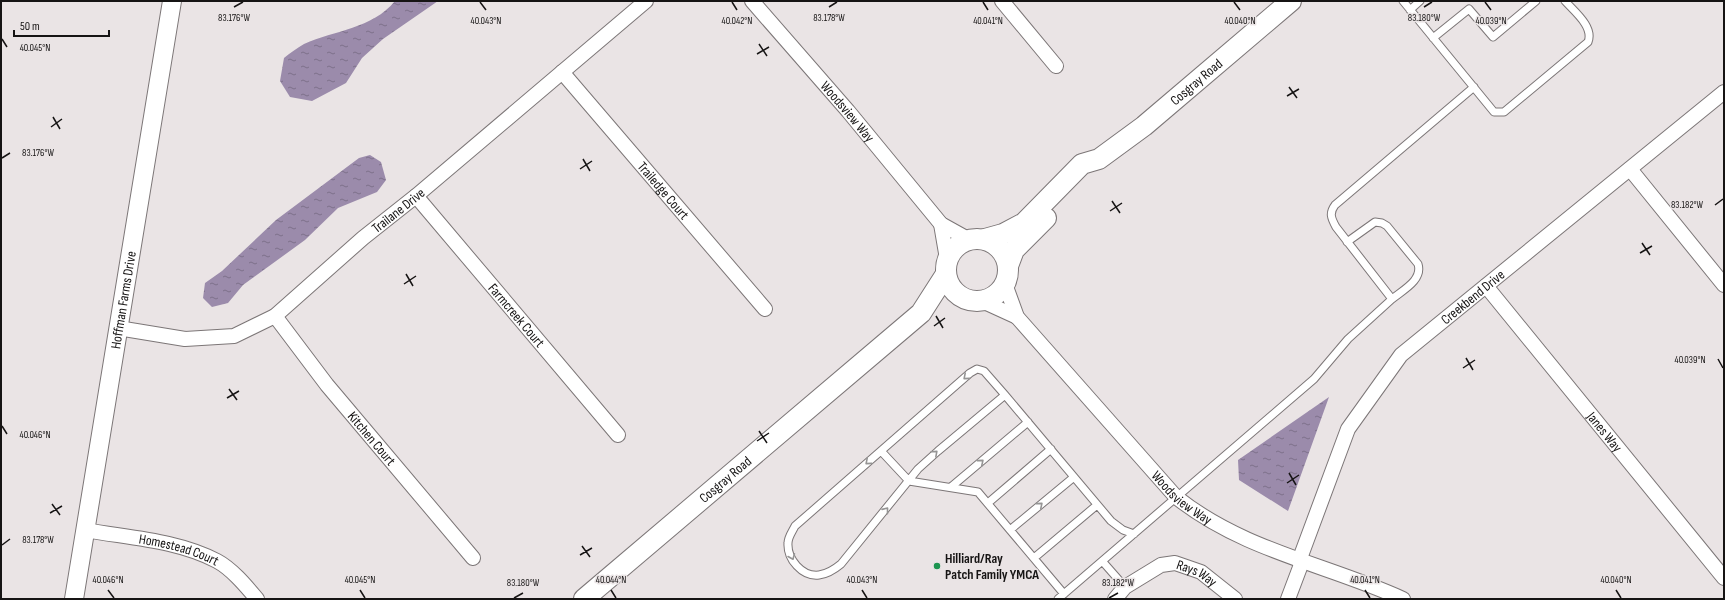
<svg xmlns="http://www.w3.org/2000/svg" width="1725" height="600" viewBox="0 0 1725 600" font-family="'Sofia Sans Condensed',sans-serif">
	<style>
		.water { fill: url(#water-ripples) }
		.lines { fill: none; stroke-linecap: round; stroke-linejoin: round }
		.service-casing { stroke: #7c7677; stroke-width: 9 }
		.minor-casing { stroke: #7c7677; stroke-width: 16 }
		.tertiary-casing { stroke: #7c7677; stroke-width: 20 }
		.secondary-casing { stroke: #7c7677; stroke-width: 22 }
		.service { stroke: #fff; stroke-width: 7 }
		.minor { stroke: #fff; stroke-width: 14 }
		.tertiary { stroke: #fff; stroke-width: 18 }
		.secondary { stroke: #fff; stroke-width: 20 }
		.oneway { stroke: #969595 }
		.ticks { fill: none; stroke: #161414; stroke-width: 1.5 }
		.poi-dot { fill: #1d9450; stroke: #eae4e5; stroke-width: 1.5 }
		.labels { text-anchor: middle; dominant-baseline: central; stroke-width: 3; stroke-linejoin: round; paint-order: stroke }
		.street-label { font-size: 14px; fill: #161414; stroke: #eae4e5 }
		.poi-label { font-size: 14px; font-weight: bold; fill: #161414; stroke: #eae4e5; text-anchor: start }
		.ticks-label { font-size: 10px; text-anchor: middle; fill: #161414; stroke: #eae4e5; stroke-width: 3; stroke-linejoin: round; paint-order: stroke }
	</style>
	<defs>
		<pattern id="water-ripples" width="26" height="14" patternUnits="userSpaceOnUse"><rect width="26" height="14" fill="#9b8bab"/><path d="M2 4q2-2 4 0t4 0M15 11q2-2 4 0t4 0" fill="none" stroke="#7d708a"/></pattern>
	</defs>
	<rect width="100%" height="100%" fill="#eae4e5"/>
	<path class="water" d="M395,1h43l-55,38 -21,19 -16,25 -34,18 -22,-4 -10,-16 4,-23c6,-5 13,-10 20,-14 31,-14 68,-15 91,-43z
		M370,155l11,7 5,18 -9,12 -39,16 -33,32 -62,45 -15,18 -16,4 -9,-9 2,-15 17,-12 54,-51 83,-62z
		M1329,397l-41,114 -49,-31 -1,-20z"/>
	<g class="lines">
		<defs>
			<path id="service" d="M1403,1l91,111h10l84,-70c6,-15 -13,-30 -23,-41
				M1410,10l10,-9
				M1433,38l36,-29 24,28 43,-36
				M1347,242l28,-20 7,1 5,3 31,38c5,16 -15,26 -26,35
				M1005,395l-67,56 -20,18 -77,95c-6,5 -14,10 -22,11 -17,2 -32,-16 -31,-32 0,-6 4,-11 7,-17l175,-153 7,-4 7,2 21,24 106,126 12,9 11,4
				M881,451l28,30 69,11 86,102
				M951,487l77,-65
				M988,503l63,-54
				M1010,530l64,-53
				M1034,558l63,-53
				M1103,562l22,25
				M1058,599l256,-220 34,-40 44,-40 -56,-72c-5,-9 -7,-14 -1,-22l139,-118"/>
			<g id="minor">
				<path id="s1" d="M752,1l96,110 93,113 27,15"/>
				<path d="M1002,1l54,65"/>
				<path id="s2" d="M562,72l203,237"/>
				<path d="M1630,169l94,116"/>
				<path id="s3" d="M416,196l202,239"/>
				<path d="M941,224l6,35"/>
				<path id="s4" d="M1005,284l12,33 159,180c68,54 150,67 227,102"/>
				<path id="s5" d="M1486,286l238,292"/>
				<path d="M982,301l35,16"/>
				<path id="s6" d="M275,316l52,69 146,173"/>
				<path id="s7" d="M118,328l67,11 49,-3 41,-20 88,-78 53,-42 230,-195"/>
				<path id="s8" d="M85,530c44,8 92,10 132,31 15,8 29,25 40,38"/>
				<path id="s9" d="M1299,561l49,-132 53,-74 323,-263"/>
				<path id="s10" d="M1115,599l10,-12 36,-22 14,-2 26,9 34,27"/>
				<path d="M1288,599l14,-37"/>
			</g>
			<g id="tertiary">
				<path id="s11" d="M74,599l98,-598"/>
			</g>
			<g id="secondary">
				<circle cx="977" cy="270" r="31"/>
				<path id="s12" d="M985,239l18,-5 21,-11 58,-59 17,-5 45,-33 147,-125"/>
				<path d="M1008,266l6,-16 32,-32"/>
				<path id="s13" d="M584,599l337,-286 25,-39"/>
			</g>
		</defs>
		<use href="#service" class="service-casing"/>
		<use href="#minor" class="minor-casing"/>
		<use href="#tertiary" class="tertiary-casing"/>
		<use href="#secondary" class="secondary-casing"/>
		<use href="#service" class="service"/>
		<use href="#minor" class="minor"/>
		<use href="#tertiary" class="tertiary"/>
		<use href="#secondary" class="secondary"/>
	</g>
	<defs><path id="oneway-chevron" d="M-2-3.5L2.5 0L-2 3.5" fill="none" stroke-width="1.6" stroke-linecap="round" stroke-linejoin="round"/></defs>
	<g class="oneway">
		<use href="#oneway-chevron" transform="translate(966 377) rotate(139)"/>
		<use href="#oneway-chevron" transform="translate(935 453) rotate(-42)"/>
		<use href="#oneway-chevron" transform="translate(868 462) rotate(139)"/>
		<use href="#oneway-chevron" transform="translate(981 462) rotate(-40)"/>
		<use href="#oneway-chevron" transform="translate(1040 505) rotate(-40)"/>
		<use href="#oneway-chevron" transform="translate(886 510) rotate(-51)"/>
		<use href="#oneway-chevron" transform="translate(792 557) rotate(67)"/>
	</g>
	<path class="ticks" d="M480,2l6,8M732,2l5,8M983,2l5,8M1234,2l6,8M1485,2l6,8M234,7l9,-5M829,7l8,-5M1424,7l8,-5M2,39l5,8M759,44l8,12M757,54l12,-7M1289,87l8,11M1287,96l12,-7M53,117l7,12M51,127l11,-8M2,158l8,-5M583,159l7,12M580,169l12,-8M1112,201l8,12M1715,205l8,-6M1110,211l12,-8M1642,243l8,12M1640,253l12,-7M406,274l7,12M404,284l12,-8M936,316l7,12M934,326l11,-8M1466,358l7,12M1718,359l5,9M1463,368l12,-8M229,389l8,11M227,398l12,-7M2,426l5,8M759,431l8,12M757,441l12,-8M1289,473l7,12M1287,483l12,-8M52,504l8,11M50,513l12,-7M2,545l8,-6M582,546l8,11M580,555l12,-7M108,590l6,8M360,590l5,8M611,590l5,8M862,590l5,8M1365,590l5,8M1616,590l5,8M514,598l9,-5M1109,598l9,-5"/>
	<circle class="poi-dot" cx="937" cy="566" r="4"/>
	<g class="labels">
		<g class="street-label">
			<text stroke="none"><textPath href="#s12" startOffset="267">Cosgray Road</textPath></text>
			<text stroke="none"><textPath href="#s1" startOffset="146">Woodsview Way</textPath></text>
			<text stroke="none"><textPath href="#s2" startOffset="156">Trailedge Court</textPath></text>
			<text stroke="none"><textPath href="#s7" startOffset="325">Trailane Drive</textPath></text>
			<text stroke="none"><textPath href="#s9" startOffset="324">Creekbend Drive</textPath></text>
			<text stroke="none"><textPath href="#s11" startOffset="303">Hoffman Farms Drive</textPath></text>
			<text stroke="none"><textPath href="#s3" startOffset="156">Farmcreek Court</textPath></text>
			<text stroke="none"><textPath href="#s5" startOffset="188">Janes Way</textPath></text>
			<text stroke="none"><textPath href="#s6" startOffset="156">Kitchen Court</textPath></text>
			<text stroke="none"><textPath href="#s13" startOffset="185">Cosgray Road</textPath></text>
			<text stroke="none"><textPath href="#s4" startOffset="280">Woodsview Way</textPath></text>
			<text stroke="none"><textPath href="#s8" startOffset="96">Homestead Court</textPath></text>
			<text stroke="none"><textPath href="#s10" startOffset="96">Rays Way</textPath></text>
		</g>
		<g class="poi-label">
			<text x="945" y="558">Hilliard/Ray<tspan x="945" dy="16">Patch Family YMCA</tspan></text>
		</g>
	</g>
	<g class="ticks-label">
		<text x="234" y="21">83.176°W</text>
		<text x="829" y="21">83.178°W</text>
		<text x="1424" y="21">83.180°W</text>
		<text x="486" y="24">40.043°N</text>
		<text x="737" y="24">40.042°N</text>
		<text x="988" y="24">40.041°N</text>
		<text x="1240" y="24">40.040°N</text>
		<text x="1491" y="24">40.039°N</text>
		<text x="35" y="51">40.045°N</text>
		<text x="38" y="156">83.176°W</text>
		<text x="1687" y="208">83.182°W</text>
		<text x="1690" y="363">40.039°N</text>
		<text x="35" y="438">40.046°N</text>
		<text x="38" y="543">83.178°W</text>
		<text x="108" y="583">40.046°N</text>
		<text x="360" y="583">40.045°N</text>
		<text x="611" y="583">40.044°N</text>
		<text x="862" y="583">40.043°N</text>
		<text x="1365" y="583">40.041°N</text>
		<text x="1616" y="583">40.040°N</text>
		<text x="523" y="586">83.180°W</text>
		<text x="1118" y="586">83.182°W</text>
	</g>
	<rect width="1725" height="600" fill="none" stroke="#161414" stroke-width="4"/>
	<path d="M14 30v6h95v-6" fill="none" stroke="#161414" stroke-width="2"/>
	<text x="20" y="30" font-size="12" fill="#161414" stroke="#eae4e5" stroke-width="3" paint-order="stroke">50 m</text>
</svg>
